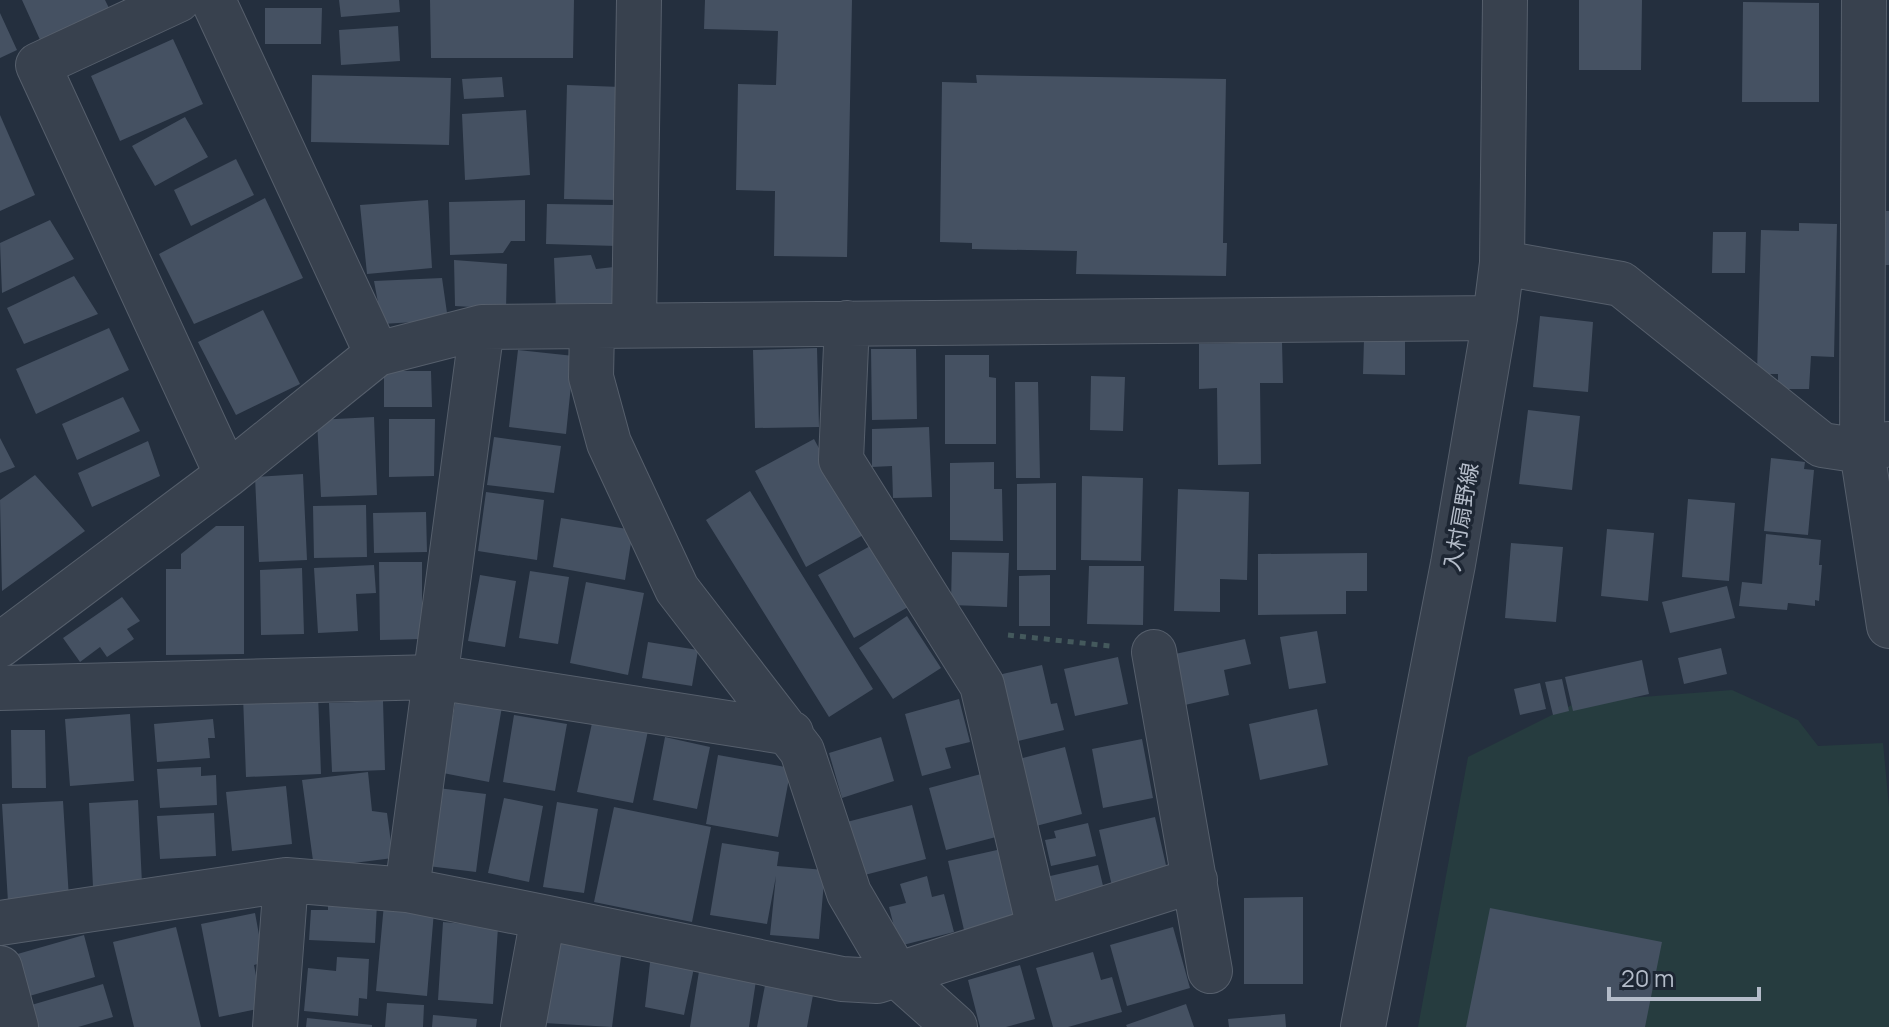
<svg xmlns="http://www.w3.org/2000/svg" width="1889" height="1027" viewBox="0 0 1889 1027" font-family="Manrope,'Noto Sans JP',sans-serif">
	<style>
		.green { fill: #263c3f }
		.building { fill: #455162 }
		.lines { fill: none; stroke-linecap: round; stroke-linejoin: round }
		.minor-casing { stroke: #565f6c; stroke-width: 46 }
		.path { stroke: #44595c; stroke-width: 5; stroke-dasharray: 6 6; stroke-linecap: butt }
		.minor { stroke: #38414e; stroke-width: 44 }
		.labels { text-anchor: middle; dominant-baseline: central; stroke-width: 7; stroke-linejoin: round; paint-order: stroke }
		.street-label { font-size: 22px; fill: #b4bcc9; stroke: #1d2633 }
	</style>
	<rect width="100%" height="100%" fill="#242f3e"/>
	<path class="green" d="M1732,690l66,30 20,26 65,-3 6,64v220h-471l50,-270 110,-55z"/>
	<path class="building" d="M22,0h83l5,10 -69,32z
		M339,0h60l1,12 -59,5z
		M430,0h144l-1,58h-142z
		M705,0h147l-5,257 -73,-1 1,-65 -39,-1 2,-106 38,1 2,-54 -74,-2z
		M1579,0h63l-1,70h-62z
		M1743,2l76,1v99h-77z
		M265,8h57l-1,36h-56z
		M0,13l17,37 -17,8z
		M398,26l2,35 -59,4 -2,-35z
		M173,39l30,65 -83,37 -29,-65z
		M312,75l139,3 -2,67 -138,-3z
		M976,75l250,4 -3,164h4l-1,33 -150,-2 1,-23 -105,-2v-6l-32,-1 2,-160 35,1z
		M502,77l2,20 -40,2 -2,-20z
		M567,85l54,2 -3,113 -54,-1z
		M526,110l4,65 -65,5 -3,-66z
		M0,115l35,80 -35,16z
		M185,117l23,40 -53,29 -23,-40z
		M236,159l18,36 -63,31 -17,-36z
		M265,198l38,80 -109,46 -35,-70z
		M428,200l4,68 -65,6 -7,-69z
		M525,200v41h-14l-8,12 -53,2 -1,-53z
		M547,204l67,1 3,41 -71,-2z
		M1885,211h4v54h-5z
		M50,220l24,39 -72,34 -2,-50z
		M1799,223l38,1 -3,133 -23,-1 -2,33h-31v-15h-21l4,-144 38,1z
		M1713,232h33l-1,41h-33z
		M591,255l5,14 18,-2 2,39 -60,4 -2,-52z
		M454,260l53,4 -1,45 -51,-3z
		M74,276l24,38 -74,30 -17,-36z
		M442,278l6,42 -66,4 -8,-43z
		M263,310l37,74 -64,31 -38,-73z
		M1540,316l53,6 -5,70 -55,-5z
		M109,328l20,42 -93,44 -20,-45z
		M1364,340h41v35l-42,-1z
		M1282,342l1,41h-23l1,81 -43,1 -1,-77 -18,1v-45z
		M817,348l2,79 -64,1 -2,-78z
		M871,349h45l1,70 -45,1z
		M518,350l56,6 -8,78 -57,-7z
		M945,355h44v22l7,1v66h-51z
		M384,371h47l1,36h-48z
		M1091,376l34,1 -2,54 -33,-1z
		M1015,382h23l2,96h-24z
		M123,397l17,34 -63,29 -15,-36z
		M1528,410l52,6 -8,74 -53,-6z
		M374,417l3,78 -56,2 -4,-77z
		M389,419h46l-1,57 -45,1z
		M929,427l3,70 -39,1 -1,-32 -20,1v-38z
		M494,437l67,9 -7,47 -67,-8z
		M0,438l15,29 -15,6z
		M814,439l51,95 -59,33 -51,-96z
		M148,441l12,35 -68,31 -14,-34z
		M1771,458l34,4 -1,7 10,1 -6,65 -44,-4z
		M994,462v27h8l1,52 -53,-1v-77z
		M303,474l4,86 -48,2 -4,-85z
		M35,475l50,56 -83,60 -2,-91z
		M1082,476l61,2 -2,83 -60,-1z
		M1056,483v87h-39v-86z
		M1178,489l71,3 -2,88 -27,-1v33l-46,-1z
		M750,491l123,198 -44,28 -123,-197z
		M486,492l58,8 -7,60 -59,-9z
		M1688,499l47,4 -6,78 -47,-4z
		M366,505l1,52 -53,1 -1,-52z
		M426,512l1,40 -53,1 -1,-40z
		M561,518l72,12 -8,50 -72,-13z
		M216,526h28v128l-78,1v-86h15v-15z
		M1607,529l47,4 -6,68 -47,-5z
		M1766,534l55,6 -2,25h3l-3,36 -4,-1v6l-27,-3 -1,7 -48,-4 3,-24 20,2z
		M881,540l34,63 -61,35 -36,-63z
		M1511,543l52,4 -7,75 -51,-4z
		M952,552l57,1 -2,54 -56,-2z
		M1367,553v38h-21v23l-88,1v-61z
		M379,562h43v77l-42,1z
		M374,565l2,28 -20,1 2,37 -40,2 -4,-65z
		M1089,566h55l-1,59 -56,-1z
		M302,568l2,66 -43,1 -1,-65z
		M530,571l39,6 -11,67 -39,-6z
		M480,575l36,6 -11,66 -37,-6z
		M1050,575v51h-31v-50z
		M586,582l58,11 -16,82 -58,-12z
		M1727,586l8,32 -65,15 -8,-31z
		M122,597l18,24 -13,8 7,10 -27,18 -7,-10 -20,15 -17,-24z
		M907,616l34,52 -48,31 -34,-51z
		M1317,631l9,52 -37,6 -9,-52z
		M1245,639l6,25 -27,6 5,25 -53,12 -1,-53z
		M648,642l50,8 -6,36 -50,-8z
		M1721,648l6,26 -43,10 -6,-26z
		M1118,657l10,47 -53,12 -11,-47z
		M1642,660l7,34 -76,17 -8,-34z
		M1042,665l9,39 6,-1 7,27 -50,12 -16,-67z
		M1562,679l7,32 -16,4 -8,-33z
		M1540,683l6,26 -26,6 -6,-26z
		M457,693l46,8 -14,81 -46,-9z
		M318,694l3,80 -75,3 -3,-81z
		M959,699l11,43 -25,6 6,20 -29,8 -17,-62z
		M383,701l2,69 -53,2 -3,-69z
		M1317,709l11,56 -68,15 -11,-56z
		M130,714l4,67 -64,5 -5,-67z
		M594,714l55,12 -16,77 -56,-11z
		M514,715l53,9 -12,67 -52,-9z
		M213,719l2,19h-7l2,20 -53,4 -3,-38z
		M11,730h34l1,58h-34z
		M665,737l45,10 -13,62 -44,-9z
		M881,737l13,44 -52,17 -13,-45z
		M1142,739l11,59 -50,10 -11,-59z
		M1065,747l17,67 -46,12 -17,-67z
		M718,755l73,13 -13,69 -72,-13z
		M201,767v9l15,-1 1,30 -57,3 -3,-39z
		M368,772l4,39 15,2 6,45 -79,10 -12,-88z
		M981,774l15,63 -50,13 -17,-62z
		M286,786l6,58 -60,7 -6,-59z
		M438,788l48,6 -10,78 -48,-6z
		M504,798l39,8 -14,76 -41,-9z
		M138,800l4,84 -49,3 -4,-84z
		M63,801l6,98 -61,3 -6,-98z
		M557,802l41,7 -14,84 -41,-6z
		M912,805l14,54 -69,18 -14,-54z
		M614,807l97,20 -19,95 -98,-20z
		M214,813l2,43 -56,3 -3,-43z
		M1155,817l13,57 -56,12 -13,-56z
		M1088,823l8,33 -45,10 -6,-26 11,-2 -2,-7z
		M722,843l57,9 -2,14 48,4 -6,69 -49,-4 6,-59 -9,48 -57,-9z
		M1006,848l15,68 -57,14 -16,-69z
		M1098,865l8,33 -52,13 -8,-34z
		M927,876l5,21 12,-3 10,38 -55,14 -10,-39 17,-4 -6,-19z
		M385,893l49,18 -7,85 -51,-5z
		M1303,897v87h-59v-86z
		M328,902l49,1 -2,40 -66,-3 2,-30h17z
		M1490,908l172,34 -17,85h-179z
		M255,913l9,49 -10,3 8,43 -43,9 -18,-93z
		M443,922l55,5 -5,77 -55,-4z
		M176,927l25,100h-67l-21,-85z
		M1173,927l17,61 -63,18 -17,-61z
		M556,932l67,9 -11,86 -68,-4z
		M84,935l11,42 -69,20 -12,-42z
		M1093,952l8,28 11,-3 10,35 -54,15h-15l-17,-59z
		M651,954l44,9 -11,52 -39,-8z
		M337,957l32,2 -2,40 -8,-1 -1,18 -54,-5 4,-43 28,3z
		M700,965l57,9 -8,53h-59z
		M1020,965l15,54 -29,8h-26l-12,-47z
		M766,980l48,10 -7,37h-50z
		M103,984l10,33 -35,10h-44l-6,-21z
		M387,1003l37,2 -1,22h-38z
		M1186,1004l8,23h-67l-1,-2z
		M1285,1014l1,13h-57l-1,-8z
		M433,1015l44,4 -1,8h-44z
		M307,1018l65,7v2h-66z"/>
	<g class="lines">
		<defs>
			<path id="minor" d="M178,0l-140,65 189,410
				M213,0l164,354
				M1864,0l-2,451 27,175
				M1502,263l119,21 201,161 40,6 26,-7
				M847,323l-6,137 141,225 57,243
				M634,324l5,-324
				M592,328l-1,49 18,66 68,146 125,162 47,142 48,82 58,52
				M0,645l227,-170 150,-121 105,-27 1013,-9
				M1154,652l56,319
				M0,688l435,-11 356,56
				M407,890l136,27 -20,110
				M543,917l299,62 35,2 318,-101
				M0,923l286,-43 121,10 75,-563
				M0,968l16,59
				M275,1027l11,-147
				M1363,1027l90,-463 42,-246 7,-55 3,-263"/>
		</defs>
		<use href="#minor" class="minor-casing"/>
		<path class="path" d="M1008,635l102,11"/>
		<use href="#minor" class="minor"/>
	</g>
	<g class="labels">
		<g class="street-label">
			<text transform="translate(1461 517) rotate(-80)">入村扇野線</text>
		</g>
	</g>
	<path d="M1609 987v12h150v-12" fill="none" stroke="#b4bcc9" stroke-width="4"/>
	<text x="1621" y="987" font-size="24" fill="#b4bcc9" stroke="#1d2633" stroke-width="6" paint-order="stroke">20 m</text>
</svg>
